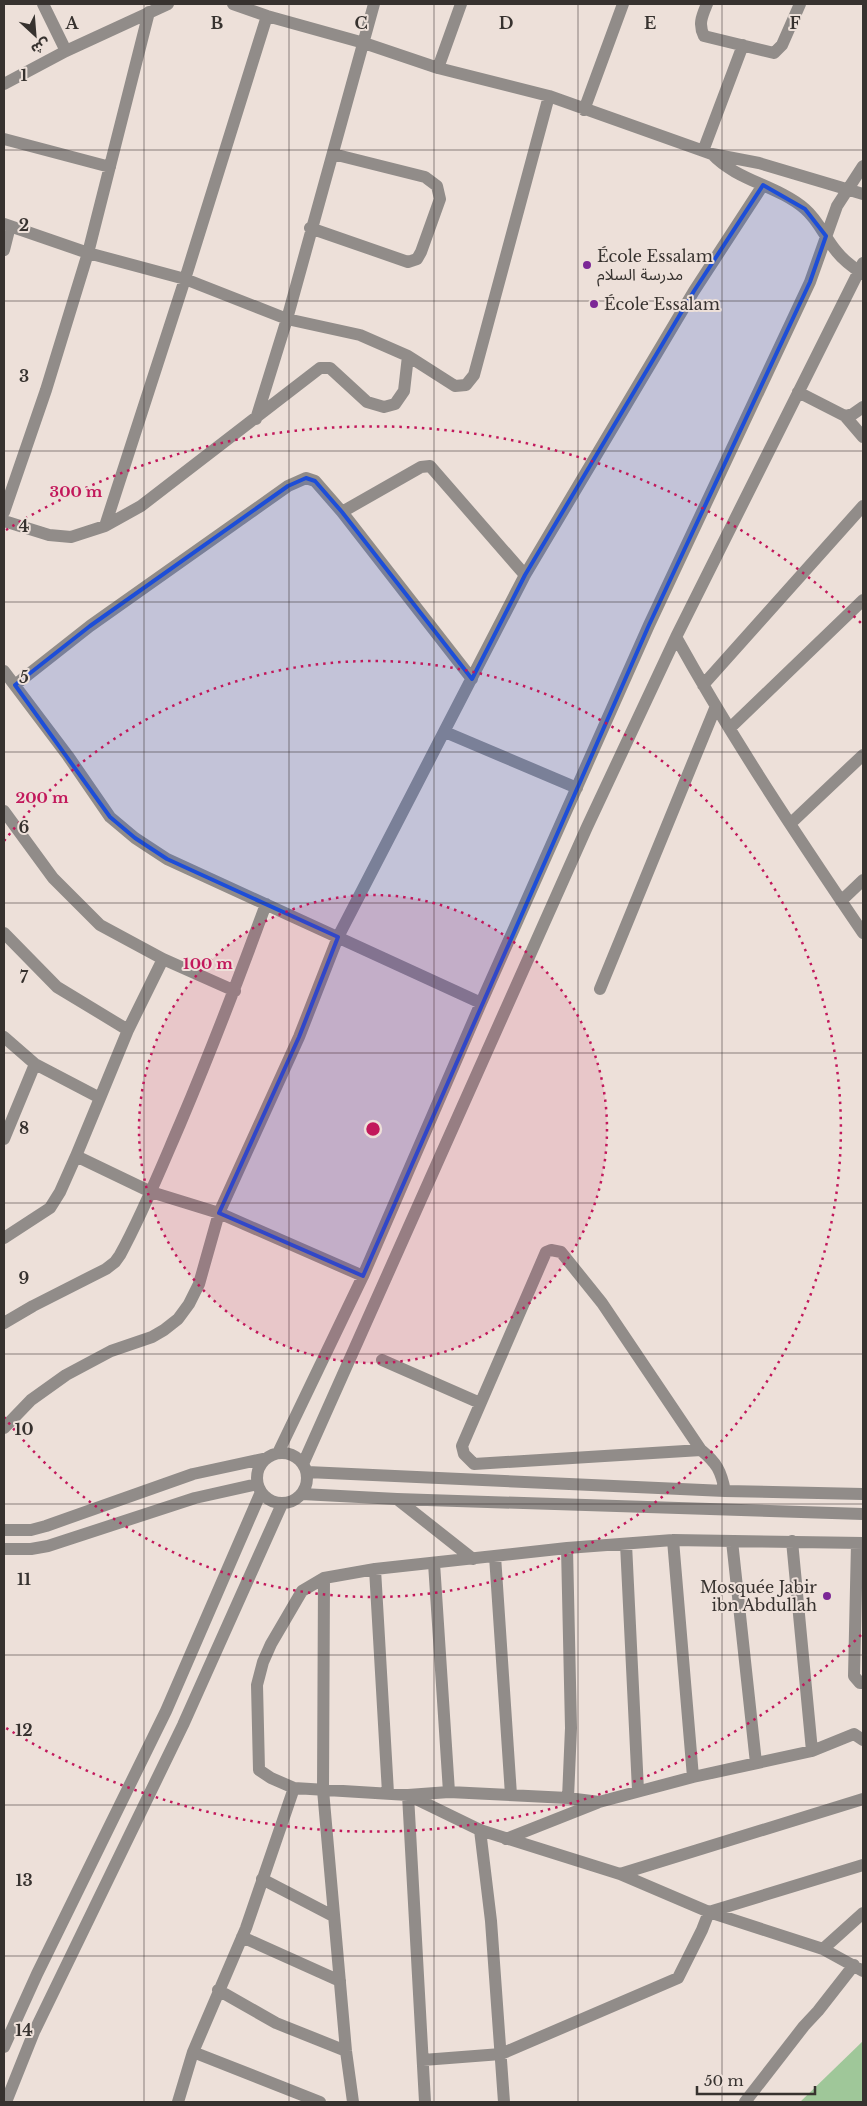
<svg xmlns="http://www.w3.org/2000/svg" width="867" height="2106" viewBox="0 0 867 2106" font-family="'Libre Baskerville','Noto Sans Arabic',serif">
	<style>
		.green { fill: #9fc799 }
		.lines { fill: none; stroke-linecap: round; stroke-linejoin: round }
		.minor { stroke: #918c89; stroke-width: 12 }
		.marked { fill: #1d4ed8; fill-opacity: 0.2; stroke: #1d4ed8; stroke-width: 4; stroke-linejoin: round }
		.grid { fill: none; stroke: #37322f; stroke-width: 1; stroke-opacity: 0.55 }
		.ring { fill: none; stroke: #c2185b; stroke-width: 2.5; stroke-dasharray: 2.5 5 }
		.poi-dot { fill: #7c2796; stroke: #ede0d9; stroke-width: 2 }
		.labels { text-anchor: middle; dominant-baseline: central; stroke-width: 4; stroke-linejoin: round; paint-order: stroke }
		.poi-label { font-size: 16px; fill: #37322f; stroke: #ede0d9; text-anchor: start }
		.grid-label { font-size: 16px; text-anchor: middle; font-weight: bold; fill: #37322f; stroke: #ede0d9; stroke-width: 4; stroke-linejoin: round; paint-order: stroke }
		.centre { fill: #c2185b; stroke: #ede0d9; stroke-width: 2.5 }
		.ring-label { font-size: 15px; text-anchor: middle; font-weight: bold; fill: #c2185b; stroke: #ede0d9; stroke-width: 4; stroke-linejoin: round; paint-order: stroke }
	</style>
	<rect width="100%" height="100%" fill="#ede0d9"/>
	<path class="green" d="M863,2041v61h-63z"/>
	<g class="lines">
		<path class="minor" d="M43,4l23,47
			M233,4l34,12 97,27 74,25 111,28 163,58 47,9 104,31
			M707,4c-5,12 -9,20 -3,32l70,17 8,-8 18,-41
			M438,68l23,-64
			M4,84l62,-33 102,-47
			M584,110l39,-106
			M4,139l106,28
			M703,151l40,-106
			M712,154c25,27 65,31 93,55 14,12 20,29 32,43 7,9 17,16 26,22
			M4,224l84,29 97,26 102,40 73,16 48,21
			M310,228l98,34 9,-3 4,-7 19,-53 -3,-13 -12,-9 -92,-23
			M4,250l6,-24
			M798,392l47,24 8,-2 10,-7
			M845,416l18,21
			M256,419l31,-100 87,-315
			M4,512l42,-122 42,-137 61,-241
			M342,512l79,-45 9,-1 95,109
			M4,521l45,14 22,2 34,-11 36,-20 179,-138h10l37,34 17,5 11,-3 9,-13 4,-35 47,30 11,-1 8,-10 75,-279
			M105,526l80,-247 82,-263
			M676,637c57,103 122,200 187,296
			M4,671l64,85 42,61 25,21 32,21 314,144
			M15,685l75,-59 198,-140 18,-8 9,3 27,31 130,167
			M703,685l160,-179
			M730,728l133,-128
			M445,732l132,56
			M4,811l49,67 47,47 63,34 72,32
			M790,824l73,-69
			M841,901l22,-21
			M4,933l53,54 71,43
			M600,989l116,-283
			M4,1037l31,27 65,34 28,-68 35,-71
			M4,1139l31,-75
			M76,1156l24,-58
			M4,1238l46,-30 10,-16 16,-36 75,36 68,21 144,63
			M4,1323l29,-17 73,-37 9,-7 5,-7c23,-42 41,-87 60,-131 31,-73 59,-146 86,-220
			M382,1360l98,43
			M4,1428l27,-28 35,-25 45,-24 41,-14 12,-7 14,-11 11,-15 10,-20 20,-71 80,-176 39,-100 187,-362 169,-284 69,-106
			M701,1450l-227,14 -10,-10 -2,-8 84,-194 5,-2 10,2 41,51 99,147c16,13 20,21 24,41
			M257 1478a25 25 0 1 1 50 0a25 25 0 1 1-50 0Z
			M278,1453l85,-177 118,-273 168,-378 161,-343 27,-76 26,-40
			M303,1464l284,-637 89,-190 187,-374
			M307,1472l418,19 138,3
			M302,1494l95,5 466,15
			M397,1499l76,60
			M4,1530h27l15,-4 147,-52 74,-16
			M673,1540l20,237
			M732,1541l24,222
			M792,1541l20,210
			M857,1543l-3,133 6,7h3
			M863,1543l-190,-3 -106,8 -192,21 -51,9 -22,13 -31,53 -8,18 -6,23 2,85 12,8 23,10 114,7 41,-3 119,6 31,4 94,-25 119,-26 42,-17 9,6
			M626,1544l12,246
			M567,1548l4,180 -3,70
			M4,1549h27l17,-3 147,-48 62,-14
			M495,1556l16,239
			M434,1563l15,229
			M375,1569l13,224
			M324,1578l-1,212 23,261 7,51
			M480,1830l11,91 13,181
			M506,1839l91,-36
			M620,1874l243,-75
			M262,1879l71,37
			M242,1937l98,44
			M823,1949l40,-36
			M218,1990l58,33 70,28
			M4,2047l33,-73 129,-263 95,-219
			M193,2052l127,50
			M423,2060l78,-6 177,-76 24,-48 7,-18 154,-47
			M6,2102l28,-70 149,-307 99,-221
			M178,2102l15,-50 53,-124 48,-140
			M425,2102l-17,-307 72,35 140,44 89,38 114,37 40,22
			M745,2102l59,-76 14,-15 36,-46"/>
	</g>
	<path class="marked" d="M763,185l42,24 21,27 -16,46 -161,343 -286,651 -144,-63 80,-176 39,-100 -171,-78 -32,-21 -25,-21 -95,-132 75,-59 198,-140 18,-8 9,3 27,31 130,167 53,-104 169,-284z"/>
	<path class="grid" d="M144,4v2098M289,4v2098M434,4v2098M578,4v2098M722,4v2098M4,150h859M4,301h859M4,451h859M4,602h859M4,752h859M4,903h859M4,1053h859M4,1203h859M4,1354h859M4,1504h859M4,1655h859M4,1805h859M4,1956h859"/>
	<circle cx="373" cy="1129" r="234" fill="#c2185b" fill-opacity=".12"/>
	<g class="ring">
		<circle cx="373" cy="1129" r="234"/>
		<path d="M4 841A468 468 0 1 1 4 1417"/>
		<path d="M861 1635A703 703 0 0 1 6 1728M6 530A703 703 0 0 1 861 623"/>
	</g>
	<g class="poi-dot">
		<circle cx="587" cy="265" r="5"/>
		<circle cx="594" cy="304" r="5"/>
		<circle cx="827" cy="1596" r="5"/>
	</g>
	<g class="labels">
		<g class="poi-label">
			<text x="597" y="256">École Essalam<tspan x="597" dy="18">مدرسة السلام</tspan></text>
			<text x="604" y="304">École Essalam</text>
			<text x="817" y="1587" text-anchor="end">Mosquée Jabir<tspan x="817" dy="18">ibn Abdullah</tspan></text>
		</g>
	</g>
	<g class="grid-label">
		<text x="72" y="29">A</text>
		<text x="217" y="29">B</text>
		<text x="361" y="29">C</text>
		<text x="506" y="29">D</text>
		<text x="650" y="29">E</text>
		<text x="795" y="29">F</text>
		<text x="24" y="81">1</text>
		<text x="24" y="231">2</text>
		<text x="24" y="382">3</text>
		<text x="24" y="532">4</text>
		<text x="24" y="683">5</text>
		<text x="24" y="833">6</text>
		<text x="24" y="983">7</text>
		<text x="24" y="1134">8</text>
		<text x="24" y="1284">9</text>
		<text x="24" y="1435">10</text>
		<text x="24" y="1585">11</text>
		<text x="24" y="1736">12</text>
		<text x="24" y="1886">13</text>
		<text x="24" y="2036">14</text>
	</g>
	<circle cx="373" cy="1129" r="8" class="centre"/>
	<g class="ring-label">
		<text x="76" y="497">300 m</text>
		<text x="42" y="803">200 m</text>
		<text x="208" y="969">100 m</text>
	</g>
	<rect width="867" height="2106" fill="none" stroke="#37322f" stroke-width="10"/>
	<g transform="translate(35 35) rotate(154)" stroke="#ede0d9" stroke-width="4" paint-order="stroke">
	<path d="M0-4L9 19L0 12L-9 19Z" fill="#37322f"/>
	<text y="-8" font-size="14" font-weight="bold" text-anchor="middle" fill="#37322f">ش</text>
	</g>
	<path d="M697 2086v8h118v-8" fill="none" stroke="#37322f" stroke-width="2.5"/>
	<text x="704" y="2086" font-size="15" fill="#37322f" stroke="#ede0d9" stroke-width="4" paint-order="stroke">50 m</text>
</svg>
